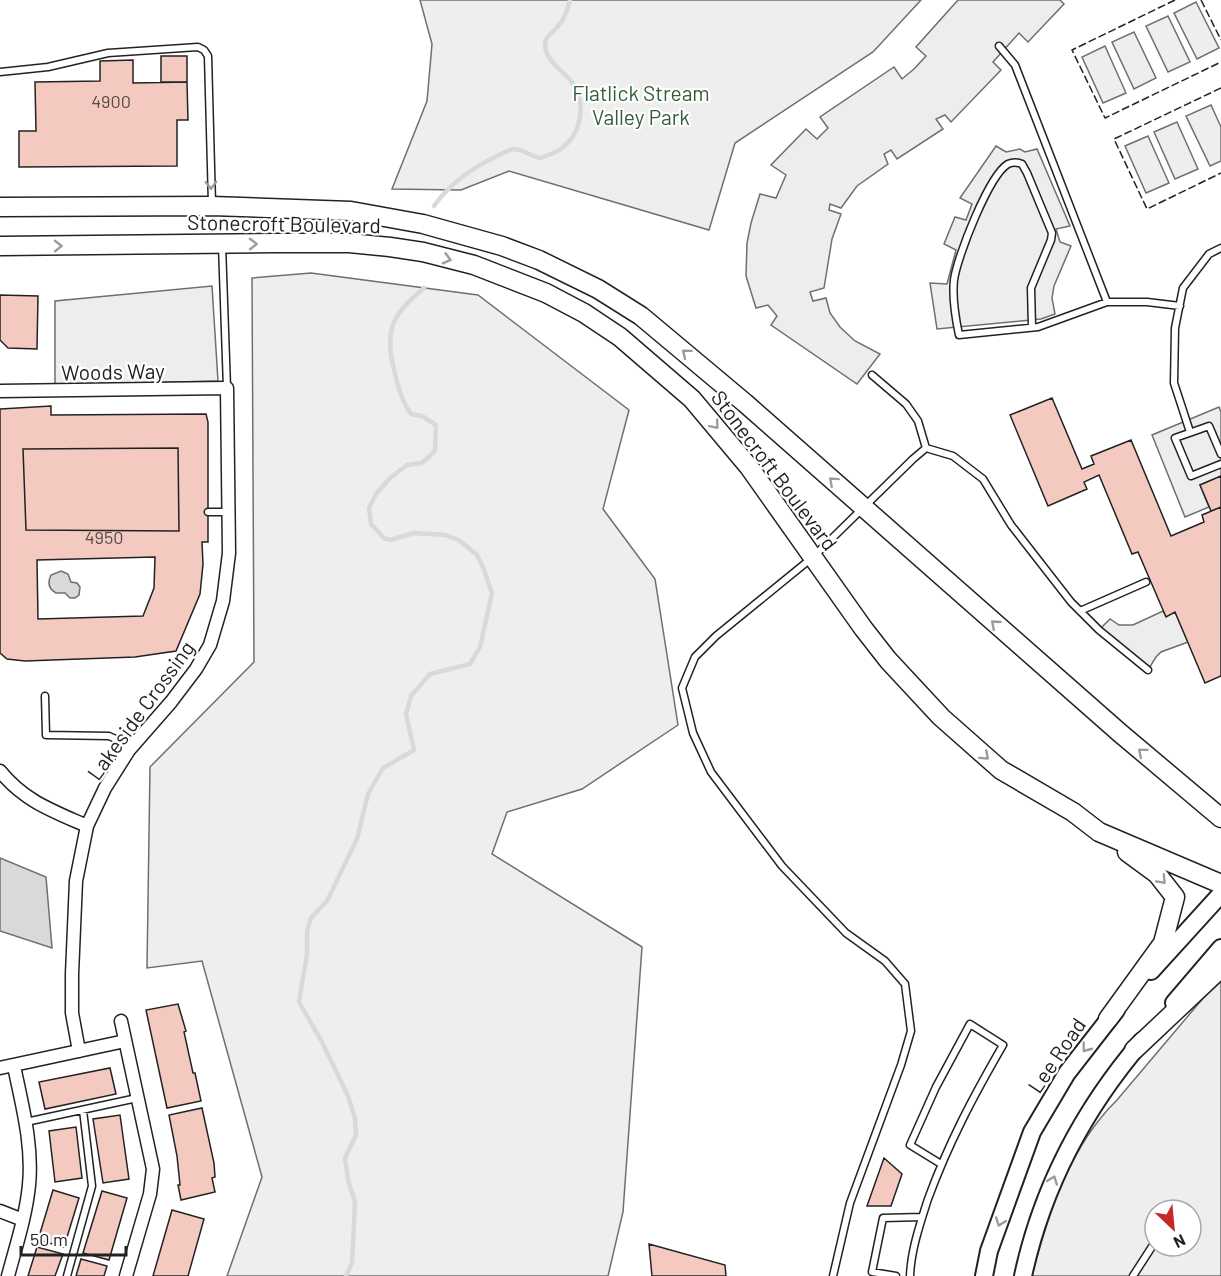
<svg xmlns="http://www.w3.org/2000/svg" width="1221" height="1276" viewBox="0 0 1221 1276" font-family="Barlow,sans-serif">
	<style>
		.green { fill: #eee; stroke: #6f6f6f; stroke-width: 1.5; fill-rule: evenodd }
		.parking { fill: #ededed; stroke: #6f6f6f; stroke-width: 1.5 }
		.water { fill: #d9d9d9; stroke: #6f6f6f; stroke-width: 1.5 }
		.lines { fill: none; stroke-linecap: round; stroke-linejoin: round }
		.stream { stroke: #d9d9d9; stroke-width: 4.5 }
		.building { fill: #f3c9c0; stroke: #222; stroke-width: 1.5; fill-rule: evenodd }
		.service-casing { stroke: #222; stroke-width: 9 }
		.minor-casing { stroke: #222; stroke-width: 15 }
		.tertiary-casing { stroke: #222; stroke-width: 20 }
		.secondary-casing { stroke: #222; stroke-width: 21 }
		.service { stroke: #fff; stroke-width: 6 }
		.minor { stroke: #fff; stroke-width: 12 }
		.tertiary { stroke: #fff; stroke-width: 16 }
		.secondary { stroke: #fff; stroke-width: 18 }
		.fence { stroke: #222; stroke-width: 1.5; stroke-dasharray: 8 3; stroke-linecap: butt }
		.oneway { stroke: #9c9c9c }
		.labels { text-anchor: middle; dominant-baseline: central; stroke-width: 4.5; stroke-linejoin: round; paint-order: stroke }
		.number-label { font-size: 18px; fill: #564c4a }
		.park-label { font-size: 21px; fill: #2f5e38; stroke: #fff }
		.street-label { font-size: 21px; fill: #222; stroke: #fff }
	</style>
	<rect width="100%" height="100%" fill="#fff"/>
	<path class="green" d="M420,0h501l-48,52 -138,91 -26,87 -200,-59 -48,19 -69,-1 35,-88 5,-57z
		M1196,2l23,46 -22,11 -23,-46z
		M1168,16l22,46 -22,10 -22,-46z
		M1134,32l22,46 -22,11 -22,-47z
		M1105,46l21,47 -23,10 -21,-46z
		M1211,105l10,22v34l-11,5 -24,-50z
		M1177,122l21,47 -23,10 -21,-47z
		M1148,136l21,47 -23,10 -21,-47z
		M311,273l167,22 151,115 -26,99 52,70 23,146 -96,64 -75,23 -15,42 150,93 -19,265 -15,64h-381l35,-99 -60,-216 -55,7 3,-201 104,-105 -2,-384z
		M1221,977v299h-189c16,-63 38,-130 85,-176zM1155,1210h36v36h-36z"/>
	<path class="parking" d="M958,0h102l4,4 -36,38 -9,-9 -26,29 8,8 -50,52 -6,-7 -9,4 7,10 -46,30 -6,-9 -7,4 4,10 -31,22 -16,22 -11,-4 -1,6 12,4 -9,25 -8,49 -14,4 3,9 13,-3 4,15 10,14 15,14 25,13 -23,30 -86,-59 6,-9 -9,-11 -12,3 -10,-32 1,-33 4,-20 9,-29 16,4 10,-23 -15,-10 35,-36 11,10 11,-11 -8,-11 74,-50 8,12 12,-10 12,-13 -10,-9z
		M996,146l10,6 14,-3 5,3 12,-3 33,77 -14,3 4,13 11,4 -17,40 -2,12 3,16 -14,5 -104,10 -7,-46 17,1 9,-34 -12,-6 11,-27 11,3 6,-16 -12,-6z
		M212,286l6,95 -163,4v-84z
		M1219,407l2,5v64l-21,9 9,22 -24,10 -33,-82z
		M1163,611l3,5 9,-4 13,30 -27,10 -5,5 -8,13 -49,-40 11,-11 9,6h14z"/>
	<path class="water" d="M61,571l7,3 3,8 6,1 3,4 -1,8 -4,3h-5l-5,-5h-9c-7,-4 -9,-10 -5,-18z
		M0,858l46,19 6,71 -52,-17z"/>
	<g class="lines">
		<path class="stream" d="M434,206c16,-23 38,-38 63,-50 5,-2 11,-6 17,-7 10,0 17,8 27,9 7,-3 15,-5 21,-10 20,-15 25,-47 9,-67 -9,-11 -27,-21 -26,-38 1,-8 9,-11 14,-18 6,-7 9,-16 11,-25
			M346,1276l6,-13 3,-61 -7,-22 -3,-22 11,-23 -1,-17 -7,-22 -26,-54 -23,-40 8,-48v-23l4,-13 16,-17 30,-62 11,-45 15,-26 31,-18 -8,-36 5,-18 19,-22 40,-10 10,-17 12,-54 -9,-26 -6,-12 -18,-15 -14,-5 -31,-2 -24,7 -6,-2 -13,-14 -2,-16 7,-14 14,-16 17,-13 15,-2 13,-12 1,-26 -14,-9 -11,-2c-9,-12 -12,-25 -16,-40 -11,-43 -5,-58 29,-86"/>
	</g>
	<path class="building" d="M161,56h26v26h-26z
		M133,60v23l54,-1 1,38h-11v46l-158,1v-36h17l-1,-49 65,-1v-20z
		M0,295l38,1 -1,53 -29,-1 -8,-8z
		M1052,398l30,71 12,-5 -3,-8 40,-16 40,96 33,-14 -2,-7 19,-8v169l-16,7 -30,-71 -9,5 -28,-65 -6,2 -33,-79 -15,7 3,7 -39,17 -38,-91z
		M51,406v9l155,-1 2,8v120h-6l1,22 -3,30 -24,57 -41,6 -110,4 -18,-2 -7,-6v-244zM178,448l1,83 -153,-1 -3,-81zM155,557l-1,31 -11,28 -105,3 -1,-59z
		M178,448l1,83 -153,-1 -3,-81z
		M1221,476v31l-10,4 -11,-26z
		M178,1004l8,27 -2,1 9,41h2l6,28 -34,7 -21,-98z
		M110,1068l6,26 -71,15 -6,-27z
		M202,1108l12,55 1,14 -3,1 3,14 -34,8 -3,-15h2l-3,-29 -8,-41z
		M120,1115l9,64 -26,4 -10,-64z
		M76,1127l6,51 -27,4 -6,-51z
		M884,1158l18,16 -11,32h-24z
		M53,1190l26,8 -15,49 -26,-7z
		M102,1191l25,7 -18,62 -26,-7z
		M172,1210l32,9 -16,57h-35z
		M649,1244l76,21 1,11h-74z
		M37,1247l26,7 -8,22h-27z
		M81,1259l26,7 -3,10h-28z"/>
	<g class="lines">
		<defs>
			<path id="service" d="M999,46l16,19 92,237
				M0,72l48,-5 60,-14 90,-6 6,3 4,6 4,148
				M222,245l5,143
				M1032,327l-1,-39 20,-48 1,-7 -25,-60 -5,-9c-5,-2 -9,-2 -14,0 -19,11 -51,93 -54,116 -2,18 1,36 5,55l79,-8 69,-25h40l33,4
				M872,375l34,29 12,17 8,27
				M1190,432l-16,-49 1,-55 8,-40 26,-34 12,-6
				M1221,454l-12,-28 -34,12 16,38 30,-12
				M208,512h20
				M1080,611l66,-29
				M45,696l1,39 63,1 11,5 9,8
				M26,1122l111,-24
				M67,1276l25,-90 -9,-76
				M833,1276l17,-73 51,-138 10,-34 -6,-47 -20,-23 -39,-28 -64,-67 -71,-94 -18,-39 -11,-45 13,-31 21,-21 97,-79 100,-98 13,-11 27,8 30,23 28,46 60,77 28,28 49,40
				M896,1276l-24,-4 11,-54 39,-1
				M910,1276c1,-26 10,-52 18,-77 21,-57 45,-102 75,-154l-33,-21 -34,63 -26,58 31,19
				M1133,1276l22,-34"/>
			<path id="minor" d="M0,391l227,-3 2,165 -6,48 -13,44 -14,24 -25,33 -42,48 -24,38 -18,38 -11,55 -4,93v39l7,38
				M0,771c24,30 53,40 87,55
				M121,1021l32,148 -3,25 -24,82
				M0,1068l125,-27
				M0,1211l23,9
				M8,1276c8,-30 18,-60 21,-91 4,-40 -7,-80 -15,-119"/>
			<path id="tertiary" d="M1151,971l70,-77
				M1174,1003l47,-55
				M984,1276l5,-25 43,-119 35,-59 49,-63
				M1023,1276c19,-88 60,-166 119,-235"/>
			<path id="secondary" d="M0,207l212,-1 139,5 72,13 79,22 37,14 59,29 43,27 104,87 375,330 101,85
				M0,246l275,-3h74l41,4 33,5 51,13 72,28 38,20 36,24 72,62 57,68 114,161 25,32 53,57 60,53 72,42 26,20 122,52
				M1108,1019l55,-76 12,-46 -18,-23 -30,-22
				M1134,1050l87,-82"/>
		</defs>
		<use href="#service" class="service-casing"/>
		<use href="#minor" class="minor-casing"/>
		<use href="#tertiary" class="tertiary-casing"/>
		<use href="#secondary" class="secondary-casing"/>
		<use href="#service" class="service"/>
		<use href="#minor" class="minor"/>
		<use href="#tertiary" class="tertiary"/>
		<use href="#secondary" class="secondary"/>
		<path class="fence" d="M1175,0l-103,50 33,68 116,-56
			M1201,0l20,40
			M1221,88l-107,51 33,70 74,-36"/>
	</g>
	<defs><path id="oneway-chevron" d="M-2-3.5L2.5 0L-2 3.5" fill="none" stroke-width="1.6" stroke-linecap="round" stroke-linejoin="round" transform="scale(1.5)"/></defs>
	<g class="oneway">
		<use href="#oneway-chevron" transform="translate(211 185) rotate(88)"/>
		<use href="#oneway-chevron" transform="translate(253 244) rotate(-1)"/>
		<use href="#oneway-chevron" transform="translate(58 246) rotate(-1)"/>
		<use href="#oneway-chevron" transform="translate(447 259) rotate(15)"/>
		<use href="#oneway-chevron" transform="translate(686 353) rotate(-140)"/>
		<use href="#oneway-chevron" transform="translate(715 425) rotate(50)"/>
		<use href="#oneway-chevron" transform="translate(833 481) rotate(-138)"/>
		<use href="#oneway-chevron" transform="translate(995 624) rotate(-139)"/>
		<use href="#oneway-chevron" transform="translate(1142 752) rotate(-140)"/>
		<use href="#oneway-chevron" transform="translate(985 756) rotate(42)"/>
		<use href="#oneway-chevron" transform="translate(1162 880) rotate(47)"/>
		<use href="#oneway-chevron" transform="translate(1086 1048) rotate(127)"/>
		<use href="#oneway-chevron" transform="translate(1053 1180) rotate(-70)"/>
		<use href="#oneway-chevron" transform="translate(1000 1222) rotate(110)"/>
	</g>
	<g class="labels">
		<g class="number-label">
			<text x="111" y="101">4900</text>
			<text x="104" y="537">4950</text>
		</g>
		<g class="park-label">
			<text x="641" y="92">Flatlick Stream<tspan x="641" dy="24">Valley Park</tspan></text>
		</g>
		<g class="street-label">
			<text transform="translate(284 223) rotate(1)">Stonecroft Boulevard</text>
			<text transform="translate(113 371) rotate(-1)">Woods Way</text>
			<text transform="translate(775 470) rotate(53)">Stonecroft Boulevard</text>
			<text transform="translate(140 710) rotate(-54)">Lakeside Crossing</text>
			<text transform="translate(1056 1055) rotate(-56)">Lee Road</text>
		</g>
	</g>
	<g transform="translate(1173 1228) rotate(154)"><circle r="28" fill="#ffffff" stroke="#a7a7a7" stroke-width="1.5"/>
	<path d="M0-4.5L10 22L0 15L-10 22Z" fill="#c62828"/>
	<text y="-9" font-size="16" font-weight="bold" text-anchor="middle" fill="#222222">N</text>
	</g>
	<path d="M21 1246v9h105v-9" fill="none" stroke="#222222" stroke-width="3"/>
	<text x="30" y="1246" font-size="18" fill="#222222" stroke="#ffffff" stroke-width="4.5" paint-order="stroke">50 m</text>
</svg>
